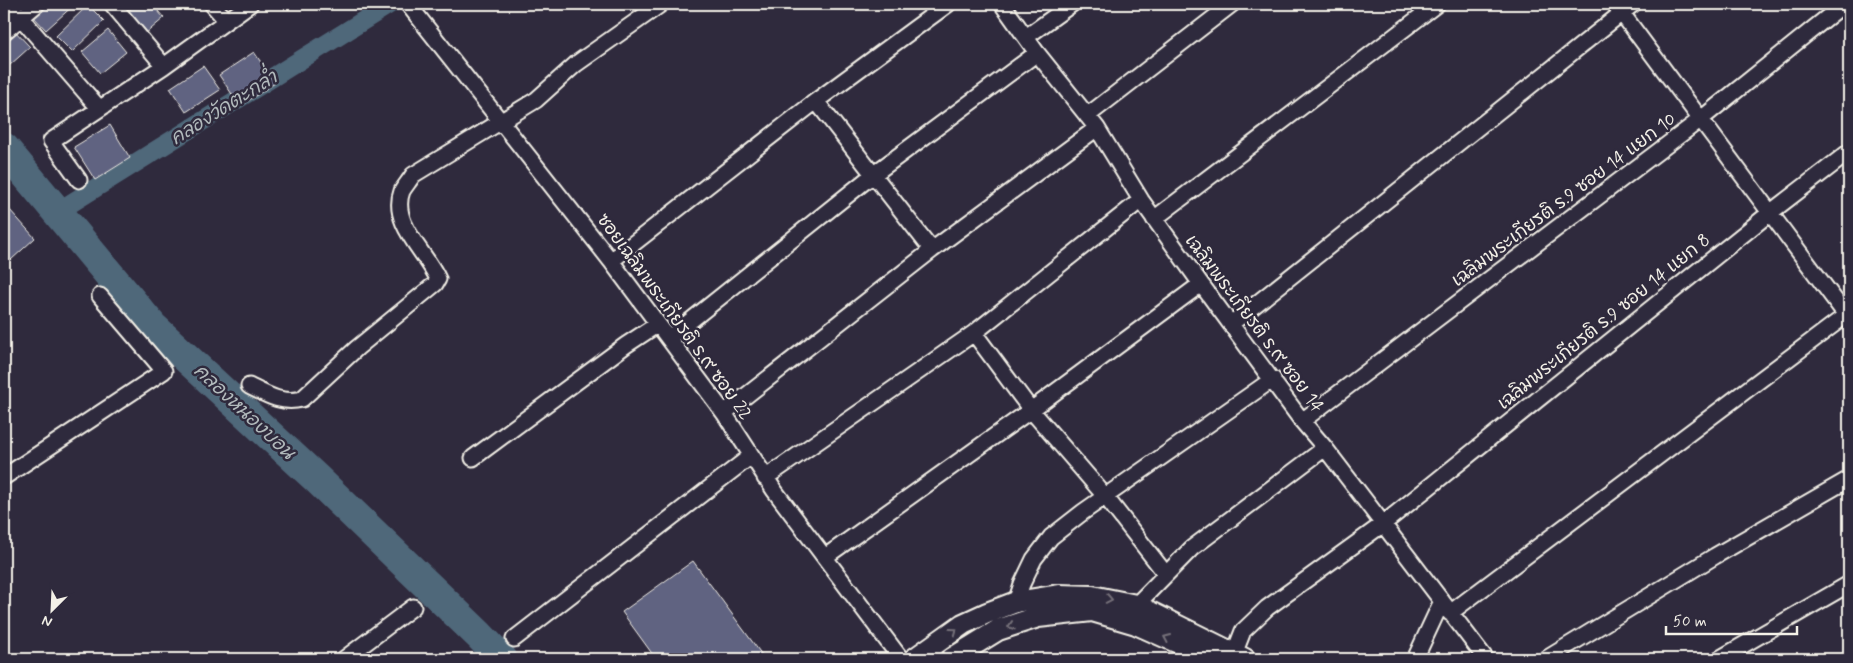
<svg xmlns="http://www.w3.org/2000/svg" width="1853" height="663" viewBox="0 0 1853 663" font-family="Mynerve,'Playpen Sans Thai',sans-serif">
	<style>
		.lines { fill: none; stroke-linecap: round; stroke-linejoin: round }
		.canal { stroke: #50687a; stroke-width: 19 }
		.river { stroke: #50687a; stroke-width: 31 }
		.building { fill: #606381; stroke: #f4f1e8 }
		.street-casing { stroke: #f4f1e8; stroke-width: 19 }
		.secondary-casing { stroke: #f4f1e8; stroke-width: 24 }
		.street { stroke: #2f2a3d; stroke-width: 15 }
		.secondary { stroke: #2f2a3d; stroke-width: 20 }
		.oneway { stroke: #747079 }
		.labels { text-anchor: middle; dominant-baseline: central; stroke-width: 5; stroke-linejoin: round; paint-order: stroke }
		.street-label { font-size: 18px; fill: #f4f1e8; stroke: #2f2a3d }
		.water-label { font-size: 19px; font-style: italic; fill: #b2babc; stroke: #2f2a3d }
	</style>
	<rect width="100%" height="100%" fill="#2f2a3d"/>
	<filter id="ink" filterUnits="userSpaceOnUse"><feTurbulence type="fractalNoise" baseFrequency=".02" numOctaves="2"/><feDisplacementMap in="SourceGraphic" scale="10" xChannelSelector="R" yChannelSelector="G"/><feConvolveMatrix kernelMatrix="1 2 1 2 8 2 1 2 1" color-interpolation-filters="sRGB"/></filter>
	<g filter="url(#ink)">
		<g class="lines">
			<path class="canal" d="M57,212l333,-208"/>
			<path class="river" d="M4,148l148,178 165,153 162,156 23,24"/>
		</g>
		<path class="building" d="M41,4h34l-29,26 -15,-16z
			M137,4h15l12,14 -26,22 -19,-22z
			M88,5l16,16 -32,31 -16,-16z
			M13,29l17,18 -20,18 -6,-7v-20z
			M108,30l18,22 -26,21 -18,-21z
			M254,52l21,31 -35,23 -21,-31z
			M203,66l17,24 -34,22 -16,-24z
			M110,125l20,33 -35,22 -21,-33z
			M9,209l26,29 -24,22 -7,-7v-39z
			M4,261l5,5 -5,5z
			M693,561l72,98h-109l-34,-47z"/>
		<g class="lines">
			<defs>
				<path id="street" d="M9,4l90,104
					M112,4l52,62
					M212,4l14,16
					M408,4l203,257 113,152 50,77 127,169
					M1002,4l35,49 60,75 44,72 60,84 101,137 23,27 161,211
					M1615,4l234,315
					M4,32l33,-28
					M1026,37l46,-33
					M816,101l116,149
					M1087,116l145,-112
					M79,180l-28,-39 113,-75 86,-62
					M1154,219l283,-215
					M611,261l205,-160 132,-97
					M1231,324l402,-320
					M974,333l57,77 74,86 60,77
					M669,338l205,-164 163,-121
					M249,386c18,9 32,18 53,13l55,-51 78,-64 3,-5c-12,-27 -48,-56 -36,-88 3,-5 8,-11 11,-16l123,-75 40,-36 85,-60
					M724,413l208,-163 165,-122
					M1302,421l399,-302 143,-115
					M473,458l153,-113 32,-21
					M4,477l160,-106 -64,-75
					M765,478l209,-145 167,-133
					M825,557l206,-147 170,-126
					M1016,602l6,-18 12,-25 17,-22 32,-25 190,-133
					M1136,605l56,-57 133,-100
					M1450,613l399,-300
					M514,639l237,-183
					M1234,654l9,-23 24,-23 116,-84 388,-312 78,-60
					M344,659l69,-52
					M1415,659l27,-58
					M1546,659l169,-103 134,-77
					M1719,659l130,-75"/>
				<path id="secondary" d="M914,659l49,-35 24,-11 29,-11 43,-7 33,1 44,9 109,54
					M951,659l47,-29 40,-13 54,-6 44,13 47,21 27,14"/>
			</defs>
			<use href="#street" class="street-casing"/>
			<use href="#secondary" class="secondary-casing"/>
			<use href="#street" class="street"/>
			<use href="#secondary" class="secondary"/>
		</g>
		<defs><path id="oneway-chevron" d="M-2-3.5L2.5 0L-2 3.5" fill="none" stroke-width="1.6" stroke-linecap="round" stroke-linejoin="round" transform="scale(1.25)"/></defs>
		<g class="oneway">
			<use href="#oneway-chevron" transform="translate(1109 599) rotate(11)"/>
			<use href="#oneway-chevron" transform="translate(1011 626) rotate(162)"/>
			<use href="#oneway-chevron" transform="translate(954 631) rotate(-36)"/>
			<use href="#oneway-chevron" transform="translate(1167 638) rotate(-156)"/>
		</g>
	</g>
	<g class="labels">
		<g class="street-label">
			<text transform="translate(1564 200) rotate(-37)">เฉลิมพระเกียรติ ร.9 ซอย 14 แยก 10</text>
			<text transform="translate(674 317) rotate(54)">ซอยเฉลิมพระเกียรติ ร.๙ ซอย 22</text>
			<text transform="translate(1604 322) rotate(-39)">เฉลิมพระเกียรติ ร.9 ซอย 14 แยก 8</text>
			<text transform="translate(1254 324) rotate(53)">เฉลิมพระเกียรติ ร.๙ ซอย 14</text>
		</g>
		<g class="water-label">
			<text transform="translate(224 108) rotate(-32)">คลองวัดตะกล่ำ</text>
			<text transform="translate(244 412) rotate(43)">คลองหนองบอน</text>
		</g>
	</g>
	<rect width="1853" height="663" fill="none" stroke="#2f2a3d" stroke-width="20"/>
	<rect x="10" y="10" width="1833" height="643" fill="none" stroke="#f4f1e8" stroke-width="2" filter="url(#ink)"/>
	<g transform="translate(52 610) rotate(204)" stroke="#2f2a3d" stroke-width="4" paint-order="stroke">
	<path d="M0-4L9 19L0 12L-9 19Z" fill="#f4f1e8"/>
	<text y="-8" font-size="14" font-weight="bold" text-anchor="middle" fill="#f4f1e8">N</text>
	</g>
	<path d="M1666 626v8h131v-8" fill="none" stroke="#f4f1e8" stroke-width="2.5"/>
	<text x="1673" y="626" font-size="15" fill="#f4f1e8" stroke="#2f2a3d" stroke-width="4" paint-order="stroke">50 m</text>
</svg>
